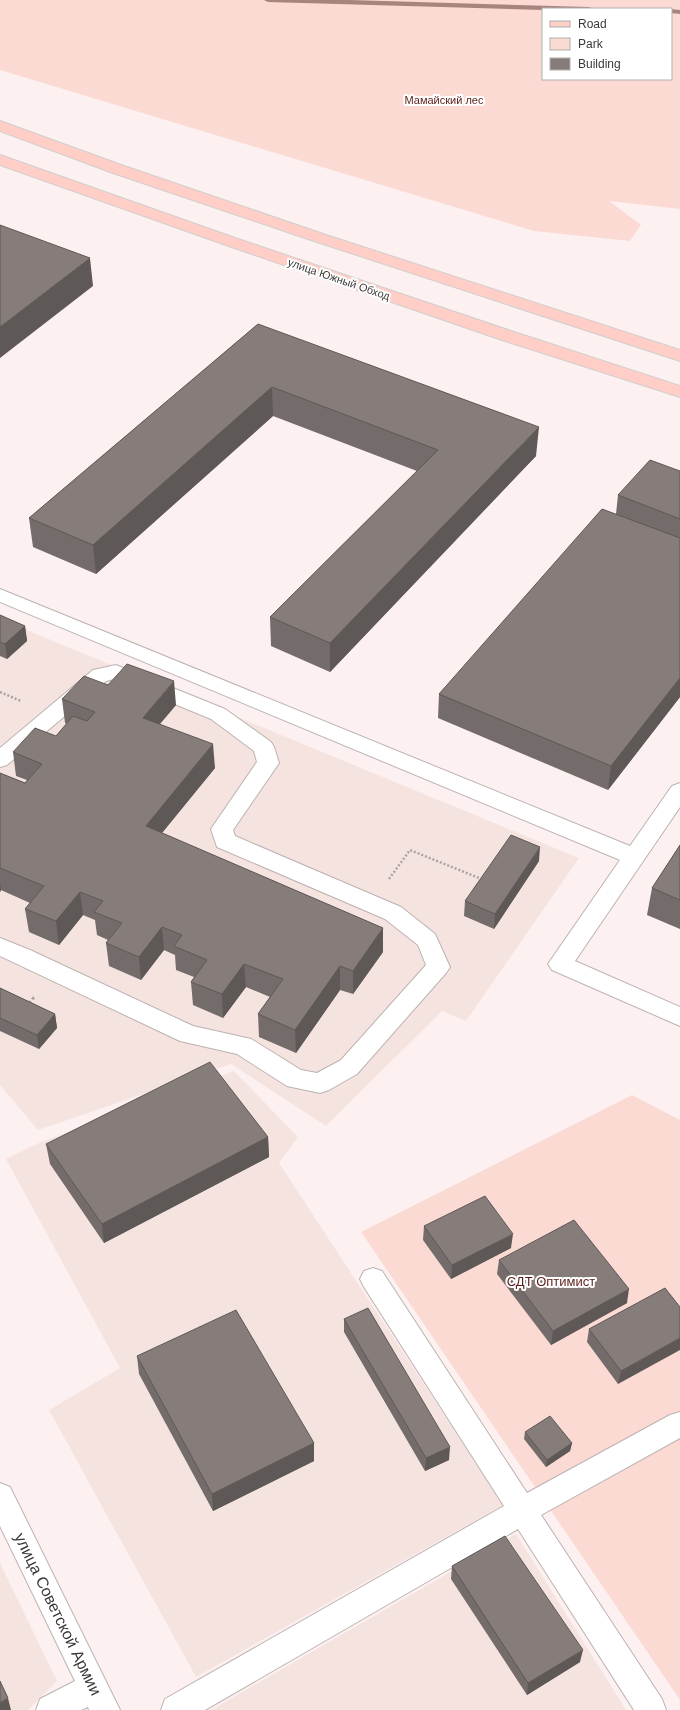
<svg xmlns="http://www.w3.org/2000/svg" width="680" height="1710" viewBox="0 0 680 1710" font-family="Arial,sans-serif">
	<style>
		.built { fill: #f5e3e0 }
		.green { fill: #fcdad4; fill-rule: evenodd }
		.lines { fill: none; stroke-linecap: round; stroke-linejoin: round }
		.stream { fill: #a8847e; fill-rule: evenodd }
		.minor-casing { stroke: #bcb2b1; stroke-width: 2 }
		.major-casing { stroke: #d0cfcf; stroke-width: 2 }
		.path-far1 { stroke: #aaa2a1; stroke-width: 2.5; stroke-dasharray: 2 2; stroke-linecap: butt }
		.path { stroke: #aaa2a1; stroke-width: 3; stroke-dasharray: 2.5 2.5; stroke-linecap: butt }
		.minor { fill: #fff; fill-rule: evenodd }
		.major { fill: #ffcec6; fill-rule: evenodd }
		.wall { fill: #736c6a }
		.shaded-wall { fill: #5e5856 }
		.building { fill: #867d7b; stroke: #5e5856 }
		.labels { text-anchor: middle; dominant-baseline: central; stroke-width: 4; stroke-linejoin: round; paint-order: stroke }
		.far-park-label { font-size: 11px; fill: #5b1f18; stroke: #fff }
		.far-street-label { font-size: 11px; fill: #3c3837; stroke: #fff }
		.park-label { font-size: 13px; fill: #5b1f18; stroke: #fff }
		.near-street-label { font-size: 16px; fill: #3c3837; stroke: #fff }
	</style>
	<rect width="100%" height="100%" fill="#fcf1f0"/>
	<path class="built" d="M0,619l579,239 -113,163 -24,-10 -116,115 -95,-62 -193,66 -38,-45z
		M234,1071l64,66 -19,26 224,342 -307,172 -147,-267 71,-42 -114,-209 35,-17z
		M516,1534l110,176h-415z
		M0,1563l57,118 -29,29h-28z"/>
	<path class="green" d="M0,0h680v209l-71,-8 32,24 -11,16 -96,-10 -534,-161zM543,9h128v70h-128z
		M632,1095l48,25v580l-319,-468z"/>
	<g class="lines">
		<path class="stream" d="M264,0h86l239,7 4,2 -50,1 -275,-8z
			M670,9h1l9,1v4l-9,-1z"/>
		<defs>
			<path id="minor" d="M0,589l630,257 42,-60 8,-3v24l-105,154 105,46v19l-128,-56 -4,-6 72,-104 -620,-258z
				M116,665l109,44 46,33 3,5 5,16 -46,67 2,6 166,71 34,27 15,33 -4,6 -89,101 -28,16 -9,3 -33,-7 -50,-32 -57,-13 -180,-85v-18l30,12 163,76 58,13 50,31 16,3 24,-13 85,-95 -8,-20 -33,-26 -168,-72 -6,-18 46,-67 -3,-11 -43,-32 -97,-40 -8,2 -99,84 -7,2v-19l93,-78z
				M373,1268l9,3 145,222 143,-78 10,-3v26l-139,77 121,184 4,11h-32l-116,-181 -313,181h-44l4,-11 339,-193 -140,-219 -4,-8 4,-8z
				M0,1483l10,4 110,223h-31l-1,-3 -7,3h-45l4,-11 35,-18 -75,-155z"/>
			<path id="major" d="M0,121l124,45 199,68 357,116v11l-369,-121 -198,-67 -113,-42z
				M0,155l235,83 279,94 166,54v11l-178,-57 -279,-96 -223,-79z"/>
		</defs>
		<use href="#minor" class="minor-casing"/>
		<use href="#major" class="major-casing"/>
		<path class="path-far1" d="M0,692l21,9
			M389,879l21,-29 69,28"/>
		<path class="path" d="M29,1003l6,-7"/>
		<use href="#minor" class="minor"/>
		<use href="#major" class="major"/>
	</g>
	<path class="wall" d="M258,324l278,132 -206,216 -59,-26 -1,-29 147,-146 -144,-55 -177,158 -63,-27 -4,-29z
		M680,471v226l-72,93 -170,-72 1,-24 177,-180 2,-19z
		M0,615l25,11 2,15 -20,18 -7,-3z
		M108,685l68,20 -16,19 55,44 -53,65 221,95v24l-30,42 -13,-4 -44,63 -37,-16 -1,-23 12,-17 -24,-10 -23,31 -30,-13 -2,-23 3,-5 -18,-7 -1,-15 -11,-5 -23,30 -32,-14 -3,-23 2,-3 -11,-5 -2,-15 -12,-5 -24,30 -30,-13 -4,-23 5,-6 -29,-13 -1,2v-119l25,10 2,-3 -11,-4 -3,-24 43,-16 11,-12 -2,-1 -3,-24z
		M680,845v84l-33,-14 5,-27z
		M539,861l-45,68 -30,-13 1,-15z
		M0,988l55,26 2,14 -18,21 -39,-18z
		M268,1137l1,20 -165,86 -54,-79 -4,-20z
		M424,1226l87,22 -60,31 -28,-39z
		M499,1260l128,43 -76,42 -54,-71z
		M680,1307l-62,77 -31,-42 2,-13z
		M344,1319l105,141 -24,11 -81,-139z
		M137,1356l177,87v18l-101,50 -74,-137z
		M525,1432l47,11 -2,8 -24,16 -22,-28z
		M452,1566l128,96 -53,33 -76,-116z"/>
	<path class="shaded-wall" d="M90,258l3,28 -93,72v-31z
		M272,387l1,29 -177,158 -3,-29z
		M539,427l-3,29 -206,216v-29z
		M25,626l2,15 -20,18 -2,-15z
		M680,678v19l-72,93 3,-24z
		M174,681l2,24 -31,36 -2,-23z
		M213,744l2,24 -67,82 -2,-24z
		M540,847l-1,14 -45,68 1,-15z
		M0,883l1,7 -1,2z
		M80,892l3,23 -24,30 -3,-24z
		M162,927l2,23 -23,30 -2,-23z
		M383,928v24l-30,42v-23z
		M244,964l2,23 -23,31 -1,-24z
		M340,966v24l-44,63 -1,-23z
		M55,1014l2,14 -18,21 -2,-14z
		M268,1137l1,20 -165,86 -2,-19z
		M513,1234l-2,14 -60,31 1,-14z
		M629,1289l-2,14 -76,42 2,-14z
		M680,1338v12l-62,34 3,-13z
		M314,1443v18l-101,50 -1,-17z
		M572,1443l-2,8 -24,16 1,-7z
		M450,1447l-1,13 -24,11 1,-13z
		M583,1650l-3,12 -53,33 1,-12z
		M8,1698l3,12h-11v-7z"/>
	<path class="building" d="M0,225l90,33 -90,69z
		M258,324l281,103 -209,216 -60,-26 168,-167 -166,-63 -179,158 -64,-27z
		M650,460l30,11v48l-62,-24z
		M602,509l78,29v140l-69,88 -172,-72z
		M0,615l25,11 -20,18 -5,-2z
		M127,664l47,17 -31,37 70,26 -67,82 237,102 -30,43 -13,-5 -45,64 -37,-16 25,-35 -39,-15 -22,30 -31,-12 16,-22 -33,-14 8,-11 -20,-8 -23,30 -33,-14 16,-20 -28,-11 9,-11 -23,-9 -24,29 -31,-12 19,-23 -44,-18v-95l25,10 17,-19 -29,-12 22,-24 21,8 17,-20 14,5 8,-9 -33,-13 22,-23 24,9z
		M511,835l29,12 -45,67 -30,-13z
		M680,845v55l-28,-12z
		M0,988l55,26 -18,21 -37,-17z
		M210,1062l58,75 -166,87 -56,-80z
		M485,1196l28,38 -61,31 -28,-39z
		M574,1220l55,69 -76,42 -54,-71z
		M665,1288l15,19v31l-59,33 -32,-42z
		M368,1308l82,139 -24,11 -82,-139z
		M236,1310l78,133 -102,51 -75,-138z
		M550,1416l22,27 -25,17 -22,-28z
		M505,1536l78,114 -55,33 -76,-117z
		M0,1681l8,17 -8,5z"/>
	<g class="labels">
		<g class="far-park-label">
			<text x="444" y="100">Мамайский лес</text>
		</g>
		<g class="far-street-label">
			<text transform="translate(339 279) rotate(19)">улица Южный Обход</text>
		</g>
		<g class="park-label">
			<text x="551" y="1281">СДТ Оптимист</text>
		</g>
		<g class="near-street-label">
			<text transform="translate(58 1614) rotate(64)">улица Советской Армии</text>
		</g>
	</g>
	<rect x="542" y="8" width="130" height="72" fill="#ffffff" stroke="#b1afaf"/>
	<rect x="550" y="21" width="20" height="6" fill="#ffcec6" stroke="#b1afaf"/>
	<text x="578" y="28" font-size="12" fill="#3c3837">Road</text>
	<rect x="550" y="38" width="20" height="12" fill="#fcdad4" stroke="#b1afaf"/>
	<text x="578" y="48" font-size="12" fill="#3c3837">Park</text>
	<rect x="550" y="58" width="20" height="12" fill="#867d7b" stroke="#b1afaf"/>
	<text x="578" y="68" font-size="12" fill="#3c3837">Building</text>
</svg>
